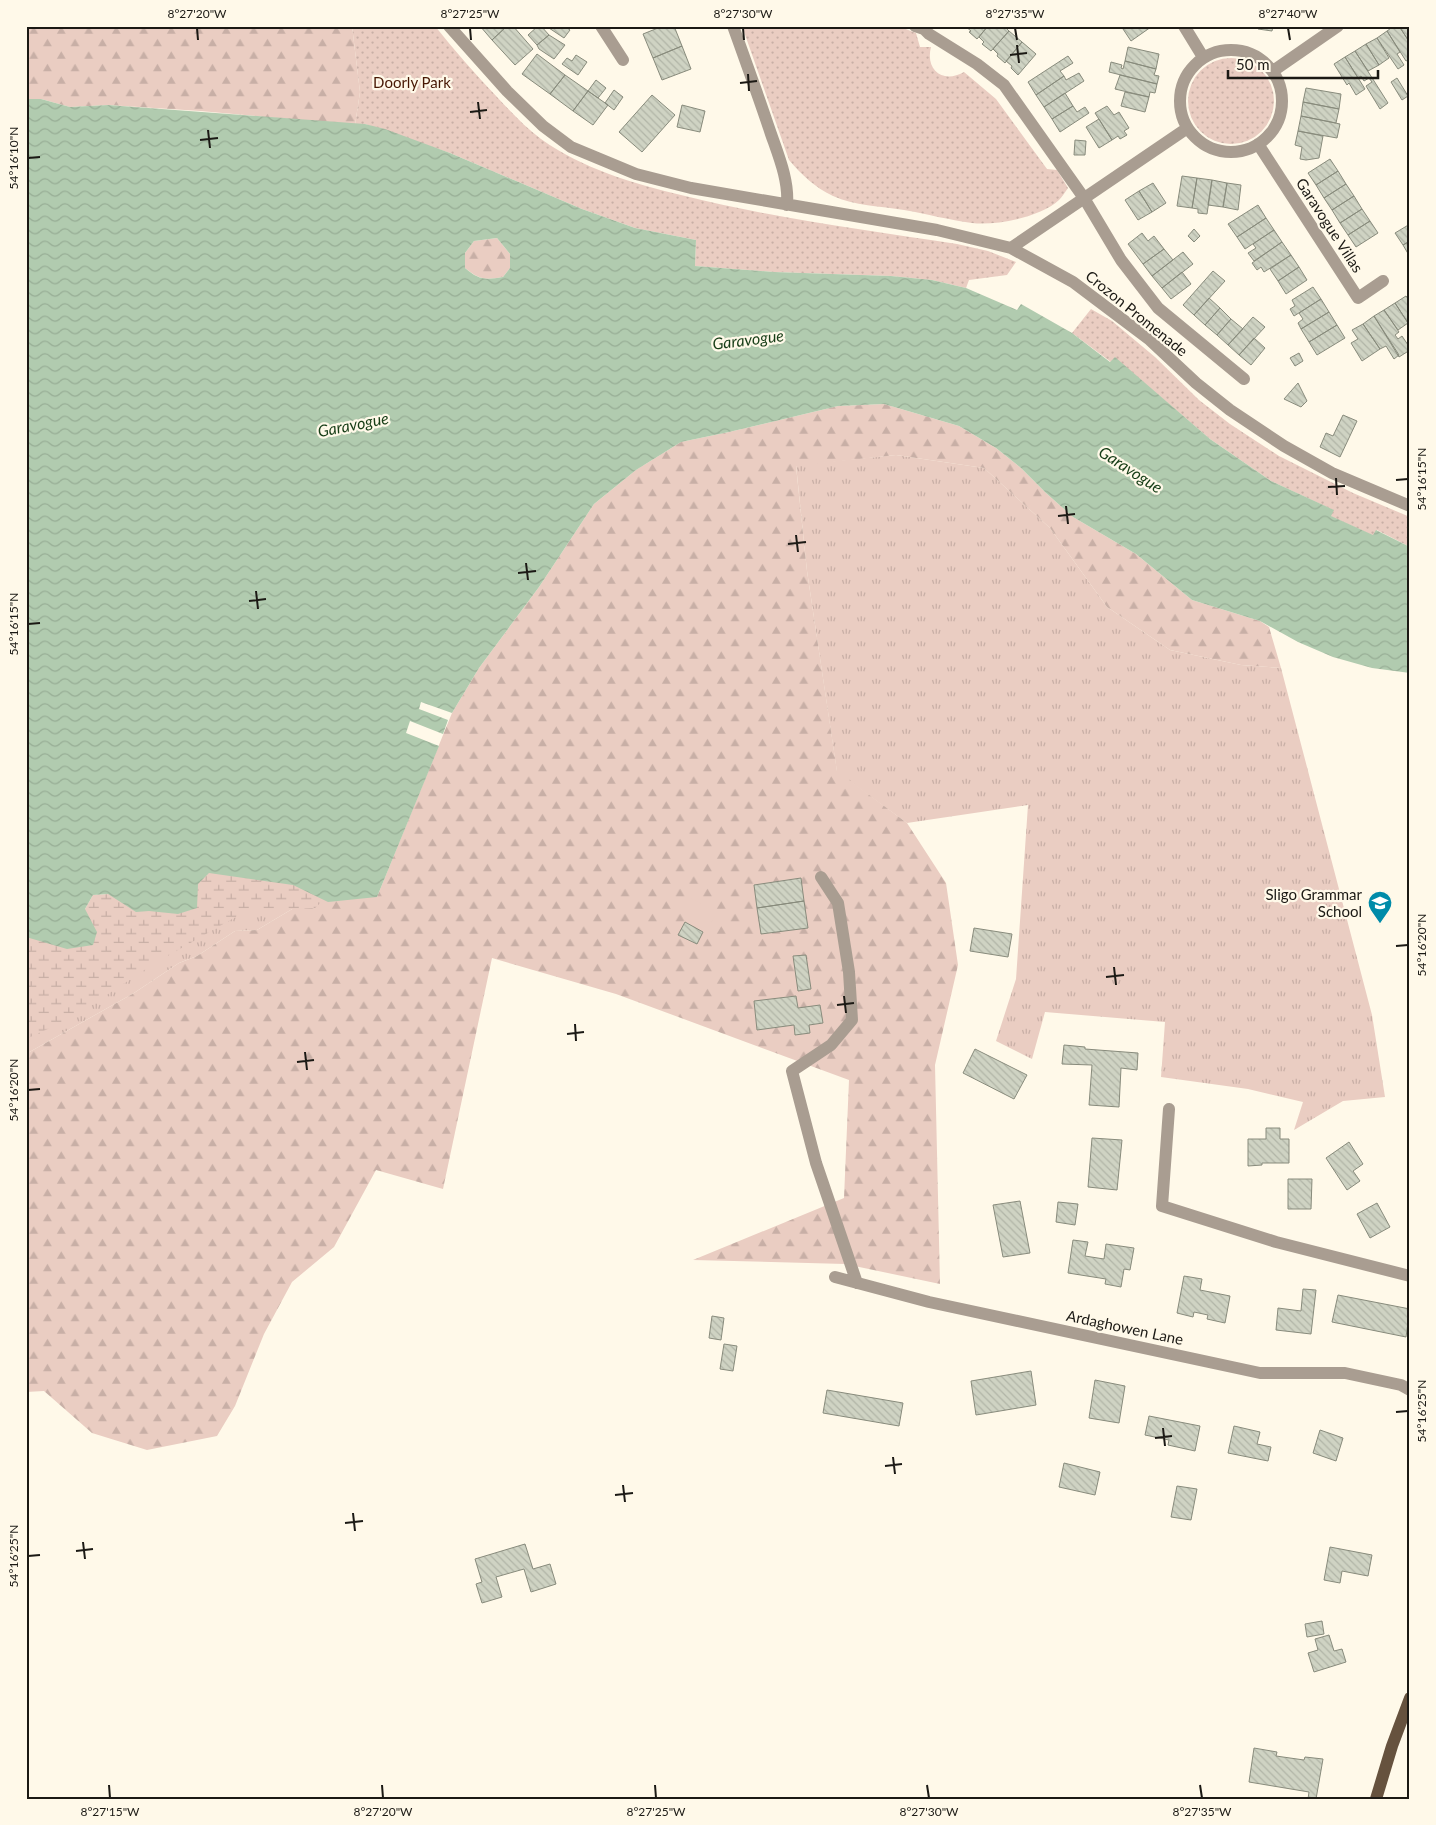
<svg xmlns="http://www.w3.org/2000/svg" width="1436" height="1825" viewBox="0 0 1436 1825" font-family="Lato,sans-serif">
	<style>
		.grass { fill: url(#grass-tufts) }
		.forest { fill: url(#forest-firs) }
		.wetland { fill: url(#wetland-marsh) }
		.park { fill: url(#park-dots) }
		.garden { fill: #eacdc2 }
		.water { fill: url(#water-waves); fill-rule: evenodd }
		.building { fill: url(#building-back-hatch); stroke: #888b7c }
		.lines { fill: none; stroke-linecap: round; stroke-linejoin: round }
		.minor { stroke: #a99d91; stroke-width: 12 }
		.major { stroke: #66523e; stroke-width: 12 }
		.ticks { fill: none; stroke: #1b1914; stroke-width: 2 }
		.labels { text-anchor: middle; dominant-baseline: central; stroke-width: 4.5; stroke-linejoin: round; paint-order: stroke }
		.park-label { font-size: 15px; fill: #481804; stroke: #fff9e9 }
		.street-label { font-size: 15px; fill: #1b1914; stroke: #fff9e9 }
		.poi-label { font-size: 15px; fill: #1b1914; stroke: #fff9e9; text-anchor: end }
		.water-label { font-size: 16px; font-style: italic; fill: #163d16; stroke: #fff9e9 }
		.neatline { fill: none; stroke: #1b1914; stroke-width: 2 }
		.ticks-label { font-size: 12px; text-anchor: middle; fill: #1b1914 }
	</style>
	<defs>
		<pattern id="grass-tufts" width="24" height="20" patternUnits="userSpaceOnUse" patternTransform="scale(1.25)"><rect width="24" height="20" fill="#eacdc2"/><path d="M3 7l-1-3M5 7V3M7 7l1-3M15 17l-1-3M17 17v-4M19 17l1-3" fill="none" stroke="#c8afa6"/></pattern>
		<pattern id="forest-firs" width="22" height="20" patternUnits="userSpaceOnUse" patternTransform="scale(1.25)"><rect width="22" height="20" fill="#eacdc2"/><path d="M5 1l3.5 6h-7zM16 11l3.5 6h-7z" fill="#c8afa6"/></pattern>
		<pattern id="wetland-marsh" width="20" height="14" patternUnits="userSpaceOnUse" patternTransform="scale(1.25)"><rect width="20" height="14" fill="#eacdc2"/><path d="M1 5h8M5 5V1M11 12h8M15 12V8" fill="none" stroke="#c8afa6"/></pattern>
		<pattern id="park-dots" width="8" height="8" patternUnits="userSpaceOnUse" patternTransform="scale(1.25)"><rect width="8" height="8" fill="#eacdc2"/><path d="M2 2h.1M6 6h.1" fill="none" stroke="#c8afa6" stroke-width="1.8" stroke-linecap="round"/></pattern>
		<pattern id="water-waves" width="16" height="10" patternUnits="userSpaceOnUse" patternTransform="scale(1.25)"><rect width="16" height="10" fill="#b1cbaf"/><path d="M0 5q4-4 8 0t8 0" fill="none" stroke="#98ae96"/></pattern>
		<pattern id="building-back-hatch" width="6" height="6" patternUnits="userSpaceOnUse" patternTransform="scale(1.25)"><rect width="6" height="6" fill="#cfd3c3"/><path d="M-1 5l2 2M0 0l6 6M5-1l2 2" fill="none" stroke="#b1b5a7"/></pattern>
	</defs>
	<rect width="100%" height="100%" fill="#fff9e9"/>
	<path class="grass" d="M896,455l88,13 66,60 57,79 63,43 71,15 40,3 91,347 13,82 -42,4 -49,29 9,-28 -55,-13 -87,-12 4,-55 -120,-10 -13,47 -36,-18 20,-62 12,-174 -121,18 -70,-51 -30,-201 -11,-106z
		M314,896l-57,34 -22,1 -38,25 -18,7 -45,30 -108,61v-117l71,-5z"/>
	<path class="forest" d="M26,26h326l8,66 -5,33 -155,-14 -92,-6 -38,2 -29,-8h-15z
		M497,238l13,16v14l-7,9c-18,3 -23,3 -38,-9v-15l9,-12z
		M884,404l75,22 37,22 25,20 25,25 27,24 63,37 56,46 68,21 9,6 12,41 -40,-3 -71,-15 -63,-43 -57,-79 -66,-60 -88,-13 -100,11 11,105 30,200 70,52 39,60 12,82 -23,100 5,219 -95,-20 -152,-4 151,-62 5,-118 -233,-86 -124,-36 -49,231 -67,-19 -42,77 -42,35 -28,52 -29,72 -18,30 -70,14 -55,-17 -48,-42 -18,1v-338l108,-61 45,-30 18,-7 38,-25 22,-1 57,-34 63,1 75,-184 27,-45 60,-81 55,-83 42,-34 45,-28 48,-10 109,-26z"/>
	<path class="wetland" d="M198,860l137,29 -20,19 -69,3 -94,54 -80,53 -46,21v-108l59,-22 8,-14 15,-1z"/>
	<path class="park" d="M352,26h83c20,25 40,48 62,71 14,15 28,30 44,42 42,30 91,44 140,56 91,23 184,35 276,49l31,7 28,11 -9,13 -38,5 -3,8 -34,-8 -41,-4 -117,-4 -79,-6 1,-26 -61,-12 -53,-19 -132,-56 -85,-29 -10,1 5,-33z
		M742,26h156l18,7 4,14h11c-6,23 12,37 33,25l32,27 51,70 10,1 11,18c-3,4 -6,9 -9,12 -18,17 -63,26 -87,23 -23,-3 -45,-9 -68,-13 -23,-4 -50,-4 -71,-14 -19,-9 -31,-21 -44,-36z
		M1188 101a43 43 0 1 1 86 0a43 43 0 1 1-86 0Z
		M1091,309l21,12 43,36 44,43 31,24 49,32 74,37 57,24v30l-33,-17 -3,6 -44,-20 3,-6 -62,-29 -61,-42 -95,-81 -4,4 -39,-29z"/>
	<path class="garden" d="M689,897l28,15 -8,15 -28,-14z"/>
	<path class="water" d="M26,99h15l29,8 38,-2 257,19 20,5 65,24 132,56 53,19 61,12 -1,26 79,6 117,4 41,4 34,8 51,22 4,-6 51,29 38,29 5,-5 95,82 61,42 63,29 -3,6 42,19 3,-5 34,17v126l-38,-5 -39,-11 -35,-15 -38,-21 -68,-21 -56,-46 -63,-37 -27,-24 -25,-25 -25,-20 -37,-22 -75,-22 -46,2 -109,26 -48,10 -45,28 -42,34 -55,83 -60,81 -27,45 -31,-11 -2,7 29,11 -5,14 -33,-13 -4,12 33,13 -62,151 -49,5 -35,-17 -84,-12 -11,11 -1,24 -19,6 -29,-3 -13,1 -28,-18 -15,1 -8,14 12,23 -4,13 -26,4 -41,-12zM497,238l13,16v14l-7,9c-18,3 -24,3 -38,-9v-15l9,-12z"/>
	<path class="building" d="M480,26h27l-15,14z
		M507,26h6l20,23 -18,16 -23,-25z
		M538,26h3l8,9 -12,10 -9,-10z
		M550,26h15l5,4 -6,8 -15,-10z
		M663,26h11l8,20 -29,12 -10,-24z
		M965,26h23l-11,13 -8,-7 2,-1z
		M988,26h16l5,5 -18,20 -9,-7 2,-2 -5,-5z
		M1126,26h25v1l-20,14 -8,-12z
		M1258,26h15l-1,5 -14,-2z
		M1394,26h5l11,17v16l-4,2 -19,-30z
		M1399,26h11v17z
		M1009,31l13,11 -17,21 -8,-7 1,-2 -5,-5z
		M1387,31l13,21 -3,2 7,11 -6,4 -21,-31z
		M549,35l16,10 -11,14 -15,-10 -2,-4z
		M1377,38l12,20 -10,7 -13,-21z
		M1022,42l14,12 -18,21 -7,-7 1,-2 -6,-5z
		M1366,44l13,21 -11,6 -13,-20z
		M682,46l9,23 -29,11 -9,-22z
		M1128,47l31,7 -3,15 -31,-8z
		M1355,51l33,52 -8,6 -14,-23 6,-4 -3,-4 -5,3 -3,-5 -3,2 -13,-21z
		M537,54l28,21 -15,19 -28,-20z
		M576,55l11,7 -9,13 -16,-11 5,-6 5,3z
		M1068,56l5,7 -13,8 4,5 -28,19 -8,-13z
		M1345,57l20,32 -9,6 -7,-12 -2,2 -13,-21z
		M1125,61l31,8 -2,6 5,1 -2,8 -48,-12 2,-10 11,3 -1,3 2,1z
		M1079,73l5,8 -40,26 -8,-12 28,-19 2,4z
		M565,75l23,16 -15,20 -23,-17z
		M1120,75l37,9 -2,9 -5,-1 -1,5 -34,-8z
		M1397,78l11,18 -6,4 -11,-18z
		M596,80l10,8 -8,10 -10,-7z
		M1306,88l35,6 -2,15 -36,-7z
		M614,90l9,7 -9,13 -9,-7z
		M588,91l20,14 -15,20 -20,-14z
		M1125,92l24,5 -4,15 -24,-6z
		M1065,93l8,13 -21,13 -8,-12z
		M652,95l23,20 -33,37 -23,-20z
		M1303,102l36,7 -3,14 -35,-7z
		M682,105l23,6 -5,21 -23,-5z
		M1073,106l4,6 8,-5 4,6 -29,19 -8,-13z
		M1107,106l7,9 5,-3 10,16 -5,3 3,4 -7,4 -2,-3 -6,4 -17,-27z
		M1301,116l39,8 -3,14 -39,-7z
		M1099,119l13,21 -13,8 -13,-21z
		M1298,131l25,5 -4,22 -13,2 -6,-1 2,-12 -7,-2z
		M1075,140l11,1 -1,14h-11z
		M1330,159l8,12 -22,14 -8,-12z
		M1338,171l8,13 -22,14 -8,-13z
		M1182,176l15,2 -5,30 -15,-2z
		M1197,178l15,2 -5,34 -9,-1v-4l-6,-1z
		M1212,180l15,3 -4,24 -15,-2z
		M1153,183l13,20 -14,9 -13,-21z
		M1227,183l14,2 -3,25 -15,-3z
		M1346,184l8,12 -22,14 -8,-12z
		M1139,191l13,21 -14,8 -13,-20z
		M1354,196l8,13 -22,14 -8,-13z
		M1258,205l8,13 -29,19 -9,-13z
		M1362,209l8,12 -22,14 -8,-12z
		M1266,218l8,12 -29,19 -8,-12z
		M1370,221l8,12 -22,14 -8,-12z
		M1410,224v17l-7,4 -8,-12z
		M1194,229l6,7 -6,6 -6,-6z
		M1274,230l8,12 -28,19 -6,-8 8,-5 -3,-4z
		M1142,233l6,8 6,-5 10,13 -21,15 -15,-20z
		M1410,241v16l-7,-12z
		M1282,242l9,13 -27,17 -3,-5 -4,3 -5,-7z
		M1164,249l9,11 -21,16 -9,-12z
		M1183,252l10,12 -31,24 -10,-12z
		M1291,255l8,12 -21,14 -8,-12z
		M1299,267l8,13 -21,14 -8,-13z
		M1213,271l12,10 -31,34 -11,-10z
		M1182,272l9,12 -20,15 -9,-11z
		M1313,287l8,12 -27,17 -4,-7 5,-3 -3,-6z
		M1406,296l4,5 -2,22 -13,-20z
		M1209,298l11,10 -15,17 -11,-10z
		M1321,299l8,13 -28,17 -3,-6 5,-4 -4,-6z
		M1395,303l13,20 -10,7 -14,-20z
		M1220,308l11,11 -14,16 -12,-10z
		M1384,310l15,22 -4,3 3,4 4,-3 8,12v2l-11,7 -25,-41z
		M1329,312l8,13 -28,17 -8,-13z
		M1374,316l25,39 -5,4 -8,-13 -6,3 -17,-25z
		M1253,317l12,10 -26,28 -11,-10z
		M1231,319l12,10 -15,16 -11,-10z
		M1363,324l17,25 -18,12 -11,-18 7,-4 -6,-9z
		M1337,325l8,13 -28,17 -8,-13z
		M1254,338l11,10 -14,17 -12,-10z
		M1299,353l4,8 -8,5 -5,-8z
		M1298,383l9,18 -6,6 -17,-8z
		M1343,415l14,6 -17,36 -20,-10 6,-14 7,3z
		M801,878l3,23 -47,7 -3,-23z
		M804,901l4,27 -47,6 -4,-26z
		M685,922l18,10 -6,12 -19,-9z
		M974,928l38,6 -4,23 -38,-6z
		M806,955l5,34 -13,2 -5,-35z
		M796,996l2,12 22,-3 3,18 -14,2 1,8 -15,2 -1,-10 -37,5 -3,-29z
		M1064,1045l21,2v2l53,4 -1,17 -16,-2 -2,39 -30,-2 3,-40 -30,-1z
		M975,1049l52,26 -13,24 -51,-26z
		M1266,1128h14v11h9v24h-27v2l-14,1v-27h18z
		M1092,1138l30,2 -5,50 -29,-3z
		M1349,1142l14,22 -10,7 7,10 -13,9 -21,-32z
		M1288,1179h24l-1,30h-23z
		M1020,1201l10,52 -27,4 -10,-52z
		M1058,1202l20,2 -3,21 -19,-3z
		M1377,1203l13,24 -20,11 -13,-24z
		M1073,1240l15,2 -3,14 19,3 2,-15 28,4 -4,22 -6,-1 -3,18 -16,-3 1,-5 -38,-6z
		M1184,1276l18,3 -2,11 30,6 -5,27 -18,-4 1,-4 -14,-3 -1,5 -16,-4z
		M1303,1289l13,1 -5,44 -35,-4 2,-22 23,3z
		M1338,1295l72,14 -4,28 -74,-15z
		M712,1316l12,2 -3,22 -12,-2z
		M724,1344l13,2 -4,25 -13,-2z
		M1031,1371l5,34 -60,10 -5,-34z
		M1095,1380l30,6 -6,37 -30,-5z
		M827,1390l76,13 -4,23 -76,-13z
		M1149,1416l51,10 -5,25 -27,-6 1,-5 -24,-5z
		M1234,1426l26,6 -3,12 14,3 -3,14 -40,-8z
		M1320,1430l23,8 -7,23 -23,-8z
		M1064,1463l36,9 -5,23 -36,-8z
		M1177,1486l20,3 -6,31 -20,-3z
		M525,1544l8,25 17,-5 6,20 -25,8 -7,-23 -28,8 6,20 -20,6 -6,-19 6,-2 -7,-23z
		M1330,1547l42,8 -4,21 -26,-5 -2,12 -16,-3z
		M1322,1621l2,13 -17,3 -2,-13z
		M1329,1635l5,16 8,-2 4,13 -32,10 -6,-19 10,-3 -3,-11z
		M1254,1748l23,4 -1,4 28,4 1,-3 18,2 -7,40h-8l1,-7 -60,-10z"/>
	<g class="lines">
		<path class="minor" d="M449,26l58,65 36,35 28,21 65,27 55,14 246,42 74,18 62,34 77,58 46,43 34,27 54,36 48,27 78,33
			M601,26l22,34
			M733,26c13,36 26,72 38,108 8,23 18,47 16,71
			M915,26l9,3 5,5 48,30 27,21 80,113 37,62 37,48 86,71
			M1184,26l19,31
			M1180 101a51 51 0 1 1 102 0a51 51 0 1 1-102 0Z
			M1273,71l65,-45
			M1258,144l100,154 25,-17
			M1011,248l175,-119
			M821,877l17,26 11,69 3,48 -21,25 -39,26 24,92 41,120
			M1169,1109l-7,97 114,36 134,34
			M835,1277l94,25 331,71h85l56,12 9,5"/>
		<path class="major" d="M1376,1799l16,-53 18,-48"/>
	</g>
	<path class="ticks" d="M197,28l1,12M470,28l1,12M743,28l1,12M1015,28l2,12M1288,28l2,12M1017,45l2,18M1010,55l17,-2M748,74l1,17M740,83l17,-2M478,102l2,17M470,112l17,-2M208,130l2,18M200,140l18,-2M28,158l12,-1M1336,478l1,17M1396,480l12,-1M1328,487l17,-1M1066,506l2,18M1058,516l17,-2M796,535l2,17M788,544l18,-2M526,563l2,17M518,573l18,-2M256,591l2,18M249,601l17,-2M28,624l12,-1M1396,946l12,-1M1114,967l2,18M1106,977l18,-2M844,996l2,17M837,1005l17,-2M575,1024l1,17M567,1034l17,-2M305,1052l2,18M297,1062l17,-2M28,1090l12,-1M1396,1412l12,-1M1163,1428l2,18M1155,1438l17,-2M893,1457l2,17M885,1466l17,-2M623,1485l2,17M615,1495l18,-2M353,1513l2,18M345,1523l18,-2M83,1542l2,17M76,1551l17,-2M28,1556l12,-1M109,1785l1,13M382,1785l1,13M655,1785l1,13M927,1785l2,13M1200,1785l2,13"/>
	<defs>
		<symbol id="school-pin" viewBox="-11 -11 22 30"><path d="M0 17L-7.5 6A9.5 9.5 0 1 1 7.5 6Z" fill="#008ba9" stroke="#fff9e9"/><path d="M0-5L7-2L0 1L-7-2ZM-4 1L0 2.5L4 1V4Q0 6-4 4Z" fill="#fff"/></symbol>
	</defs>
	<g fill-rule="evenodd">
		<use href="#school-pin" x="1366" y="889" width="28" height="38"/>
	</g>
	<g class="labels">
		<g class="park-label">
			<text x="412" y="82">Doorly Park</text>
		</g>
		<g class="street-label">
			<text transform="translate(1330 225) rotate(57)">Garavogue Villas</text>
			<text transform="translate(1137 313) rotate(39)">Crozon Promenade</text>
			<text transform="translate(1125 1327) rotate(12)">Ardaghowen Lane</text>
		</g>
		<g class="poi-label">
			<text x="1362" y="894">Sligo Grammar<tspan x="1362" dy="17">School</tspan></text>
		</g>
		<g class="water-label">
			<text transform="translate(748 339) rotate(-7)">Garavogue</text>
			<text transform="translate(353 424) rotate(-11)">Garavogue</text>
			<text transform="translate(1131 469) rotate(33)">Garavogue</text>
		</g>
	</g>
	<rect width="1436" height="1825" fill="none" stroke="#fff9e9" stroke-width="55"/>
	<path d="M1228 70v8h150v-8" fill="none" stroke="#1b1914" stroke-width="2.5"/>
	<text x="1236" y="70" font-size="15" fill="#1b1914" stroke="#fff9e9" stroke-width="4" paint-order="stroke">50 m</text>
	<rect x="28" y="28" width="1380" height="1770" class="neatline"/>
	<g class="ticks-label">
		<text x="197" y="18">8°27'20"W</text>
		<text x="470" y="18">8°27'25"W</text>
		<text x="743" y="18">8°27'30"W</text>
		<text x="1015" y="18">8°27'35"W</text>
		<text x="1288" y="18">8°27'40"W</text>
		<text transform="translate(14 158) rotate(-90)" y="4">54°16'10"N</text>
		<text transform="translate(1422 479) rotate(-90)" y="4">54°16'15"N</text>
		<text transform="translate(14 624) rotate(-90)" y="4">54°16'15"N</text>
		<text transform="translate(1422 945) rotate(-90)" y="4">54°16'20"N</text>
		<text transform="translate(14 1090) rotate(-90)" y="4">54°16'20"N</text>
		<text transform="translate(1422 1411) rotate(-90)" y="4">54°16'25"N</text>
		<text transform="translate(14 1556) rotate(-90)" y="4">54°16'25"N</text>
		<text x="110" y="1816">8°27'15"W</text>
		<text x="383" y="1816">8°27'20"W</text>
		<text x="656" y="1816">8°27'25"W</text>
		<text x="929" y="1816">8°27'30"W</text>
		<text x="1202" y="1816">8°27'35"W</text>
	</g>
</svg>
